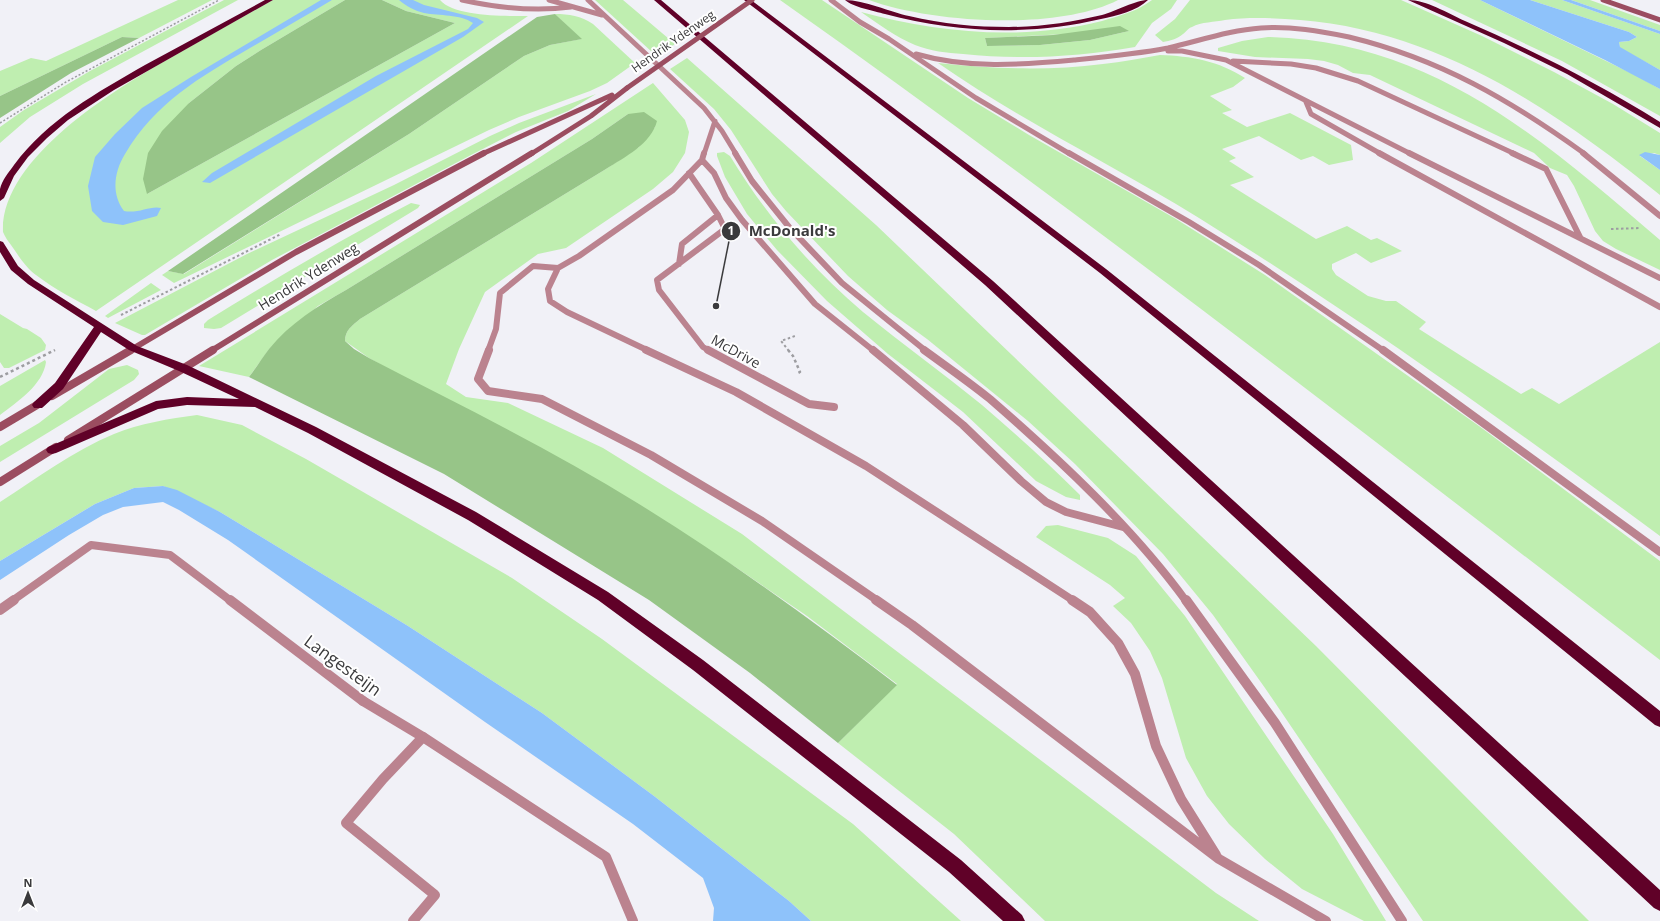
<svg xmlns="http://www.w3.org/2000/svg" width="1660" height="921" viewBox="0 0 1660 921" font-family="'Open Sans',sans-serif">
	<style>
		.green { fill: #bfeeb0; fill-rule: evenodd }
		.forest { fill: #97c588 }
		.water { fill: #8ec2fa }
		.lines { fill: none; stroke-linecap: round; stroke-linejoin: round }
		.path-far2 { stroke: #9d9da1; stroke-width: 1.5; stroke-dasharray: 2 2; stroke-linecap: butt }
		.path-far1 { stroke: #9d9da1; stroke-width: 2; stroke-dasharray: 2.5 2.5; stroke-linecap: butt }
		.path { stroke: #9d9da1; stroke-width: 2.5; stroke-dasharray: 3 3; stroke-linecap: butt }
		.lane-far3 { stroke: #bb838f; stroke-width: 5 }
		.lane-far2 { stroke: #bb838f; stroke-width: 6 }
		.lane-far1 { stroke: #bb838f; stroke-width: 8 }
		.lane { stroke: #bb838f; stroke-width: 10 }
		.street { stroke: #bb838f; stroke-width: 10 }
		.secondary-far2 { stroke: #9b4d60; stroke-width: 5 }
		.secondary-far1 { stroke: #9b4d60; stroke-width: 6 }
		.secondary { stroke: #9b4d60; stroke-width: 8 }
		.highway { fill: #600128; fill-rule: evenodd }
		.secondary-bridge { stroke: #9b4d60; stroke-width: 5 }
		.labels { text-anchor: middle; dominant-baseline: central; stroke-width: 4; stroke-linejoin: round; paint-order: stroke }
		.far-street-label { font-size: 12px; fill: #3a3a3c; stroke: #fff }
		.street-label { font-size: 14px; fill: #3a3a3c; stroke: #fff }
		.near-street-label { font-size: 17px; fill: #3a3a3c; stroke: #fff }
		.leader { fill: none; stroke: #3a3a3c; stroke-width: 1.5 }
		.callout-dot { fill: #3a3a3c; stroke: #fff; stroke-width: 1.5 }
		.mark-label { font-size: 12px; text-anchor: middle; font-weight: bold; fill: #fff }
		.callout-label { font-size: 15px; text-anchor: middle; font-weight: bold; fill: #3a3a3c; stroke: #fff; stroke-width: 4; stroke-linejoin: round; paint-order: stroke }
	</style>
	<rect width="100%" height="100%" fill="#f1f1f7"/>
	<path class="green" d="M178,0h34l-73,38 -17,-1 -122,59v-25l31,-13 15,3z
		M224,0h14l-155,84 -53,33 -30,26v-16l24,-17 66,-39z
		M273,0h72l-84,50 -25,16 -47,37 -42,91 308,-171 -49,-12 -24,-11h58c14,17 67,16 88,16l-432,295c-20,-11 -42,-22 -60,-36 -10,-7 -18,-20 -25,-30 -3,-4 -6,-8 -8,-13 -3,-73 111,-142 162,-171 36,-21 72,-41 108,-61z
		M595,0h28l52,44 -14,10 -9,-2z
		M780,0h42l146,98 61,37 147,84 89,56 214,151 181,135v99c-291,-223 -580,-448 -880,-660z
		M869,0h249c-60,31 -186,23 -249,0z
		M1152,0h25l-6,9 -19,14 -17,24c-56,10 -115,13 -172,7 -16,-1 -33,-3 -48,-9 -19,-8 -37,-21 -54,-33 77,21 162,29 241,9 17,-5 36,-10 50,-21zM1129,31l-39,9 -50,5 -53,1 -2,-8z
		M1190,0h211l81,36 72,36 59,32 47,29v22l-6,-2 -14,3 20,14v25c-105,-85 -221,-164 -360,-175 -25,-2 -51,-3 -75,0 -10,2 -24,2 -33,7 -4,1 -6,5 -9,7 -6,5 -13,7 -20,8l-8,-7 20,-16z
		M1432,0h48l157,76 23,13v27l-98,-55z
		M1530,0h32l98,34v36l-40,-22 -1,-6 10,-1 8,-4 -8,-5z
		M1571,0h19l70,25v6z
		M555,14c14,0 26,2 38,10l42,39 -28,20 -17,8 -71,26 -30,13 -315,153 -12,-8 6,-4 16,3 225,-140 115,-78 26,-11 31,-6z
		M1268,37c164,4 274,102 392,203v30l-44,-21 -13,-8 -8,-10 -21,-45 -7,-11 -17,-7 -16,-15 -164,-78 -17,-2 -15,-8 -14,-4 -16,-2 -53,-2 -37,-6v-3l24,-7z
		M1160,55c31,1 59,6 85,23l-12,9 -23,9 22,14 -10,3 25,14 43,-14 61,32 2,15 -24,5 -16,-9 -12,4 -42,-24 -37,13 14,9 -7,3 25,16 -24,8 86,54 31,-13 24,14 6,-2 25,13 -31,12 -15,-10 -24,11v5l4,6 32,21 18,5h10l30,21 -7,7 102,65 11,-6 27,16 101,-62v194c-150,-111 -302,-219 -461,-318 -86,-53 -178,-97 -261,-155 55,6 110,8 165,1 19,-2 38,-6 57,-9z
		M687,58l189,167 440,421 273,275h-166l-158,-233 -52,-73 -50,-61 -88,-90 -47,-43 -101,-82 -40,-29 -39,-34 -62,-65 -14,-17 -41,-64 -17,-21 -44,-40z
		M653,83l32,37 4,12 -4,21 -12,19 -20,17 -87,59 -28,6 -53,38 -26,57 -13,35 20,13 42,6 95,45 139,86 474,359 43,28h-214l-91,-87 -116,-91 59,-59 -90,-68 -73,-50 -365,-208 -24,-17c0,-11 7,-15 15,-22l246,-150 33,-22 16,-20 -27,-13 -36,25 -246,151 -28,16 -48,42 -21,29 -50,-11 332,-203z
		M596,94l-28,17 -52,21 -45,23 -199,105 -127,75h-3l-27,-12 132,-69 147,-69 96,-49 29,-13z
		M724,152l6,4c35,58 81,112 133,156 39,32 80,61 119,93 34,29 67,59 98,90v5l-14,-3 -30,-16 -73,-69 -75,-58 -61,-53 -50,-51 -30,-36 -22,-37 -8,-21v-3z
		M411,203l9,2 -2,3 -197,120 -7,1 -10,-1v-4l4,-4c67,-41 134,-81 203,-117z
		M151,283l10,7 -53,28 -3,-2z
		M0,314l23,14 4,1 14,9 5,7 -1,5 -36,18h-5l-4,-6z
		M45,360l1,2c-3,23 -29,40 -46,53v-29z
		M127,365l11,5 1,4 -5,6 -134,82v-16l39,-23 70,-54z
		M197,415l45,10 64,34 206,119 90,61 251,185 108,97h-150l-22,-20 -135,-105 -112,-83 -134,-87 -188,-114 -57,-26 -29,2 -39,16 -95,57v-59c37,-24 73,-51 114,-68 26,-11 55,-15 83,-19z
		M1058,525l50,13 28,18 49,60 148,218 53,87h-22l-62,-32 -37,-30 -36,-35 -22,-28 -21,-38 -24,-80 -12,-27 -19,-28 -18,-17 12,-8 -15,-13 -74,-48 10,-11z"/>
	<path class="forest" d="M345,0h37l24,11 49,12 -308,171 -4,-15 5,-26 14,-22 27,-28 47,-37 25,-16z
		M555,14l27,25 -32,6 -26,11 -115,78 -226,140 -15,-3 369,-254z
		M1120,26l9,5 -39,9 -50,5 -53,1 -2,-8 68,-3z
		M122,37l17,1 -68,35 -71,45v-22z
		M644,112l13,9c-6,23 -32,36 -51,48l-246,150c-8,7 -15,11 -15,22l9,8 15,9c91,47 183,92 270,146 89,55 174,117 258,181l-59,58 -88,-70 -101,-73 -205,-126 -195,-97c7,-9 13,-19 20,-28 21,-26 49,-43 77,-59l246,-151 36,-25z"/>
	<path class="water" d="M321,0h11c-27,16 -54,32 -82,48 -50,29 -95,55 -125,106 -11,18 -14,40 -1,57 14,3 27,-6 37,-3l-4,8 -34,9 -20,-3 -11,-11 -4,-25 7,-29 20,-23 27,-26 49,-31z
		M399,0h14l11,5 53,13 7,4 -21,15 -253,146 -8,-1 10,-9 164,-97 92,-47 5,-6c-13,-9 -33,-7 -49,-10 -9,-2 -18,-7 -25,-13z
		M1480,0h50l99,32 8,5 -8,4 -10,1 1,5 40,23v19l-55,-29z
		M1562,0h9l89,31v3z
		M1645,152l15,3v15l-21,-15z
		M163,486l14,4 43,22 188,114 134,87 112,83 135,105 22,20h-98l1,-13 -11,-30 -70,-54 -148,-102 -257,-182 -49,-30 -16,-8 -40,5 -20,8 -34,20 -69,45v-19l95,-57 39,-16z"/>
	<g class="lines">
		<path class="path-far2" d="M0,123l66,-41 153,-82"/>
		<path class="path-far1" d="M1611,229l29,-1
			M121,315l160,-81
			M789,351l-8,-10 14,-5"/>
		<path class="path" d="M788,350l5,6 7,16 -2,1
			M0,377l55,-27"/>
		<path class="lane-far3" d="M462,0c36,8 72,12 109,7
			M549,0l53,15
			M588,0l116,108 18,23 14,23
			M831,0l29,22 29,17 87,59 94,56
			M1168,51h14l44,9 185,94
			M916,54c52,15 104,11 158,6 31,-3 63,-6 94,-12 31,-7 62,-18 93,-20 30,-2 59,3 88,9 91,22 161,63 236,117
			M1233,61l58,3 25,4 42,13 157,73
			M1306,102l5,12 70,40
			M704,154l11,-33"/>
		<path class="lane-far2" d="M735,153l17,28 37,46 53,56 84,68
			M1069,153l120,69 70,43 125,86
			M1379,153l281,154
			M1409,153l251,125
			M1512,153l34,16 34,68
			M1583,153l77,63
			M702,160l12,13 12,25 16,22 73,84 59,47
			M689,173l29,42 7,14 -68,51 2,10 44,57 7,4
			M679,264l3,-20 36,-29
			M558,268l-10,21 2,12 17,11 82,39
			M488,351l8,-22 4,-36 33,-27 25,2 21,-12 94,-66 29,-30 2,-7"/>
		<path class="lane-far1" d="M489,350l-11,29 10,12 54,8 109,56 111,66 116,80
			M646,350l90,42 130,74 208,135
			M708,350l101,54 25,3
			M873,350l90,75 58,56 25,21 20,10 57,15
			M924,350c22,16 45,32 66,49 69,60 143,129 196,202
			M1383,350l277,202
			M12,601l79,-56 79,10 61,46"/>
		<path class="lane" d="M230,600l133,101
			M876,600l36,25 307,234 107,62
			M1072,600l18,12 28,31 17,31 21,72 25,53 35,56
			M1186,600l89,123 127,198
			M0,610l14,-10
			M413,921l22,-26 -89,-72 37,-44 40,-42"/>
		<path class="street" d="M363,701l60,36 183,120 27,64"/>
		<path class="secondary-far2" d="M1603,0l57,20
			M482,154l130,-59
			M531,154l60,-38 36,-28"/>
		<path class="secondary-far1" d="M129,351l167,-99 188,-99
			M211,351l321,-198"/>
		<path class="secondary" d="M52,396l79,-46
			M0,427l42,-25
			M68,440l145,-90
			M0,482l56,-35"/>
		<path class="highway" d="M265,0h8l-159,90 -46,30 -21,18 -19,19 -14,19 -10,22 -4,3c0,-4 0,-9 0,-12 2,-9 9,-17 14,-24 33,-45 84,-73 131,-100 40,-22 80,-43 120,-65z
			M654,0h7l332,281 667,609v21l-6,-3 -669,-623z
			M744,0h7l355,269 554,442v16l-5,-2 -555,-452z
			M845,0c19,0 45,12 64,16 33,8 67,11 100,11 32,0 63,-5 93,-12 14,-4 34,-15 46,-15 -11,11 -32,16 -47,19 -73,17 -144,14 -216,-5 -11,-3 -32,-7 -40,-14z
			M1408,0c19,0 39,13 57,21 67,29 133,62 195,101v6l-93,-54 -63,-31z
			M0,241l3,1 15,24 16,14 103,66 50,19 129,62 160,85 132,80 95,68 258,200 61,55 3,6h-22l-54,-49 -256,-202 -95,-70 -130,-80 -160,-87 -53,-26 -68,-2 -29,4 -102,44 -4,1 -4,-1 -2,-3 2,-3 108,-46 31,-4 52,2 -60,-28 -50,-21 -28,-18 -38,57 -21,19h-8l-2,-3 2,-3 21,-19 39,-56 -66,-43 -17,-14 -11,-18z"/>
		<path class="secondary-bridge" d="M627,88l125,-88"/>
	</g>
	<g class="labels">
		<g class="far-street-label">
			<text transform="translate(673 41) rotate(-35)">Hendrik Ydenweg</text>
		</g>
		<g class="street-label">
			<text transform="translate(308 276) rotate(-32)">Hendrik Ydenweg</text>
			<text transform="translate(736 351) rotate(29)">McDrive</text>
		</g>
		<g class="near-street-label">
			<text transform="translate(343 665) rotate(36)">Langesteijn</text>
		</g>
	</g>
	<path class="leader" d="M716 306L731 231"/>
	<g class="callout-dot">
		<circle cx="716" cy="306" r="4"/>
		<circle cx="731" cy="231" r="10"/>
	</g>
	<g class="mark-label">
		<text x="731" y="235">1</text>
	</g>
	<g class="callout-label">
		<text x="792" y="236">McDonald's</text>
	</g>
	<g transform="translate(28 893)" stroke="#ffffff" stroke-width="3" paint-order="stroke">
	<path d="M0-3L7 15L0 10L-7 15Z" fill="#3a3a3c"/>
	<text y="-6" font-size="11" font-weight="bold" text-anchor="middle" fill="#3a3a3c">N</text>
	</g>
</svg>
